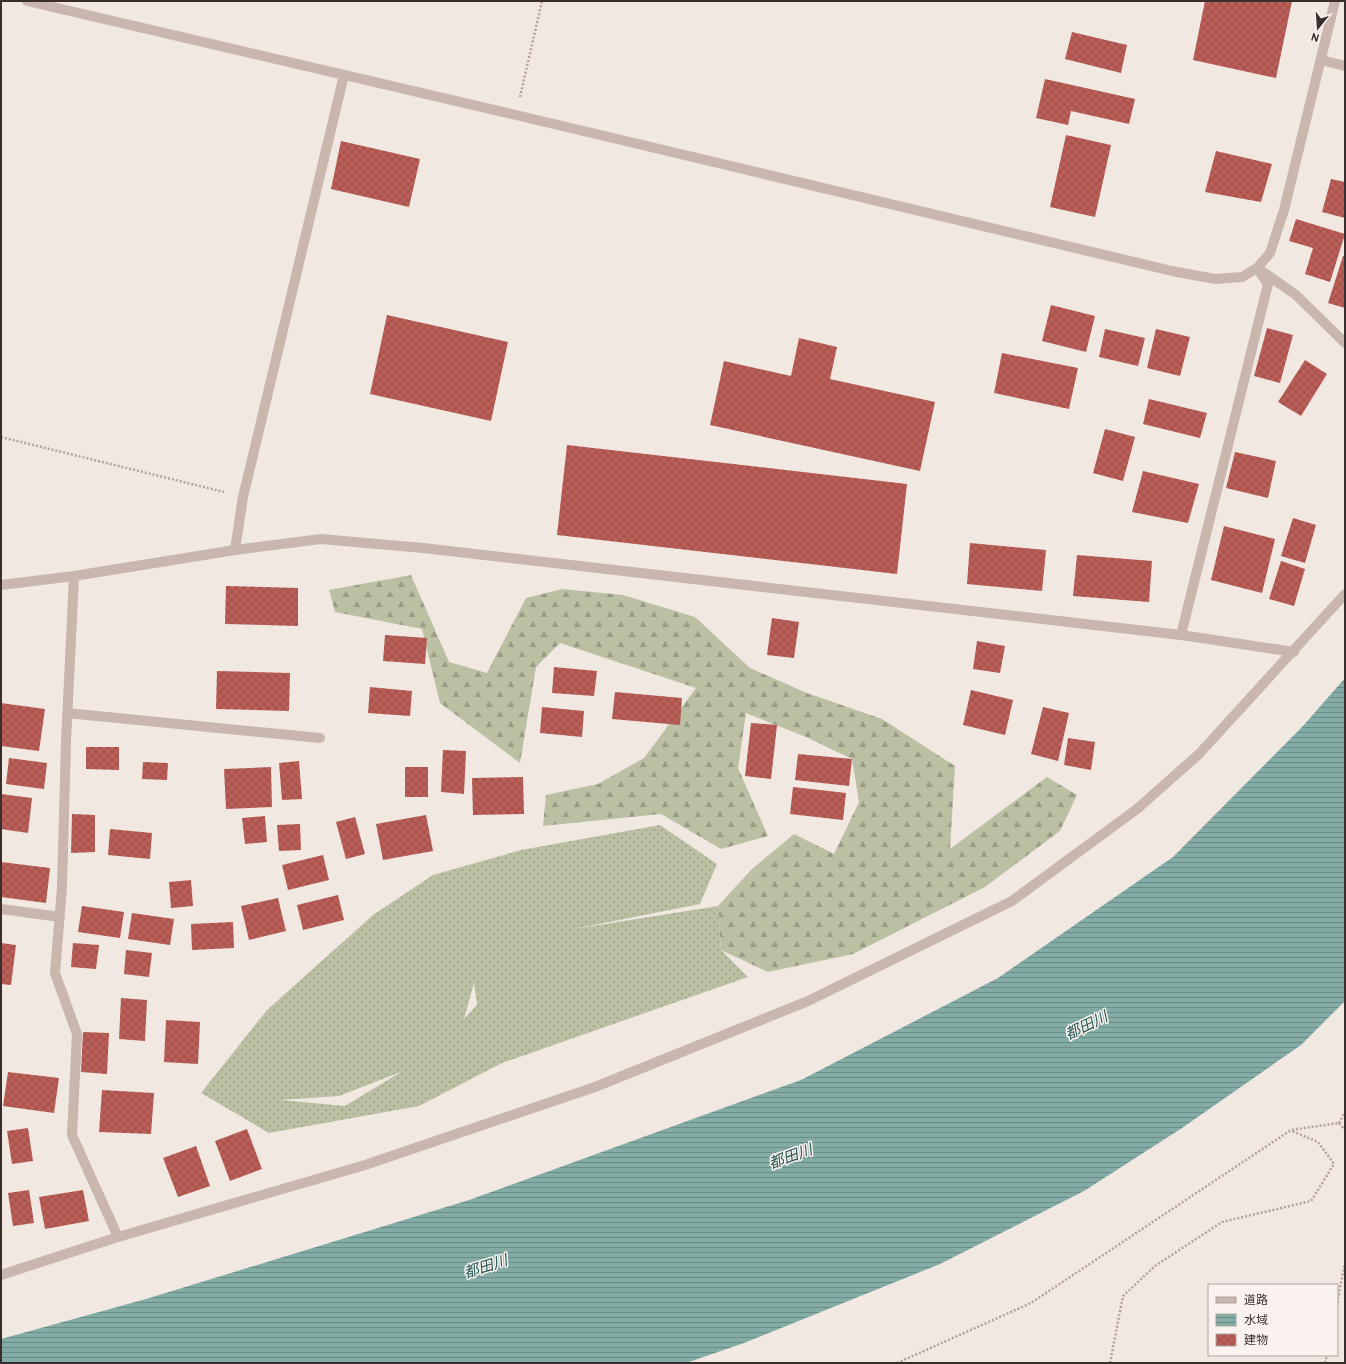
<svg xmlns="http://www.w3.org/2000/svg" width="1346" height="1364" viewBox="0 0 1346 1364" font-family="Overpass,'Noto Sans JP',sans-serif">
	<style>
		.grass { fill: url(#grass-dots); fill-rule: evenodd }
		.forest { fill: url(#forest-firs) }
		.water { fill: url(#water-rules) }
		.building { fill: url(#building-cross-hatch) }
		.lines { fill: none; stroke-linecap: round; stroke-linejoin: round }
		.path { stroke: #b5a099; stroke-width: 2.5; stroke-dasharray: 2 2; stroke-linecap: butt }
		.minor { stroke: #c9b6ae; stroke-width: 10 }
		.labels { text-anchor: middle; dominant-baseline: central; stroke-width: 3; stroke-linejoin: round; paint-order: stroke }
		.water-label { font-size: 15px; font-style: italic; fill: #255751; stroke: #f9f2ee }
	</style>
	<defs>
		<pattern id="grass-dots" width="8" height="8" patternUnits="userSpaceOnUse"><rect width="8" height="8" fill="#bbc0a3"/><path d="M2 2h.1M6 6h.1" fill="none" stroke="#999c85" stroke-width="1.8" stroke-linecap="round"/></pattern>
		<pattern id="forest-firs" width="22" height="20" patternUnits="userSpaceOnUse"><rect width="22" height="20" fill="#bbc0a3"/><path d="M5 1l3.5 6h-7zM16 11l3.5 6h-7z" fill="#999c85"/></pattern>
		<pattern id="water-rules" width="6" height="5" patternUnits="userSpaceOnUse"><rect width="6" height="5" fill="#83aca7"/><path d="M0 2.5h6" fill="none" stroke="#6c8c88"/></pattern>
		<pattern id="building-cross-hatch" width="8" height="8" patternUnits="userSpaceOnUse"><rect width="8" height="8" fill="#bb5e57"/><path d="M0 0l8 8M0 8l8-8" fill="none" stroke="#994e48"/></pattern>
	</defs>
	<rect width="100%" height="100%" fill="#f2e8e2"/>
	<path class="grass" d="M660,825l57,39 -17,40 -126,25 144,-23 3,44 27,27 -246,86 -83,43 -150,27 -68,-40 66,-83 106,-95 60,-40 88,-25zM474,983l3,22 -13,14zM401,1072l-56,34 -65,-6 59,-4z"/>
	<path class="forest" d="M411,575l38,87 38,11 39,-75 36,-9 61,6 72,22 55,51 57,25 75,26 73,47 -5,83 97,-72 30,18 -17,36 -75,56 -132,67 -85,18 -47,-22 -3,-44 33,-36 43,-36 40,20 25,-52 -7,-43 -46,-22 -60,-24 -8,55 30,68 -47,13 -60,-35 -118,12 3,-31 52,-11 46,-26 52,-70 -136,-45 -24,24 -16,96 -80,-60 -18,-74 -87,-17 -6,-22z"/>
	<path class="water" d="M1345,678v323l-44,44 -119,83 -98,63 -144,73 -196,79 -58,20h-685v-24l145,-40 323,-99 332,-120 197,-102 175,-121 130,-131z"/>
	<path class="building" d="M1205,1h87l-16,77 -83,-18z
		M1072,32l55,13 -6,28 -56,-14z
		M1045,79l90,20 -6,25 -58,-13 -3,14 -32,-7z
		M1066,135l45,10 -16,72 -45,-10z
		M341,141l79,18 -11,48 -78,-18z
		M1216,151l56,13 -11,38 -56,-10z
		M1331,179l14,3v36l-23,-6z
		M1296,219l49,15 -15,48 -25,-8 8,-26 -24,-7z
		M1343,256h2v52l-17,-5z
		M1051,305l44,11 -9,36 -44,-11z
		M387,315l121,27 -17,79 -121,-27z
		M1267,328l26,7 -13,48 -26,-7z
		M1105,329l40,9 -7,28 -39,-9z
		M1156,329l34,8 -10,39 -33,-8z
		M799,338l38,9 -7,32 105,23 -15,69 -210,-46 14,-64 67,15z
		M1002,353l76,15 -9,41 -75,-16z
		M1305,360l22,14 -26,42 -23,-14z
		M1149,399l58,14 -7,25 -57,-14z
		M1105,429l30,8 -12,44 -30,-8z
		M567,445l340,39 -10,90 -340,-39z
		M1235,452l41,9 -8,37 -42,-10z
		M1143,471l56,13 -11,39 -56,-11z
		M1293,518l23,7 -11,38 -24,-7z
		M1224,526l51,13 -13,54 -51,-13z
		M970,543l76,7 -4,41 -75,-7z
		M1077,555l75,6 -3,41 -76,-6z
		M1281,561l24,8 -11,37 -25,-7z
		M226,586l72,2v38l-73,-2z
		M772,618l27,4 -5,36 -27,-3z
		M385,635l42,3 -2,26 -42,-3z
		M977,641l28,5 -5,27 -27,-4z
		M554,667l43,4 -3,25 -42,-3z
		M217,671l73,2 -1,38 -73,-2z
		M370,687l42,4 -2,25 -42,-3z
		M971,690l42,10 -8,35 -42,-10z
		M615,692l67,6 -2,27 -68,-6z
		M1,703l44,6 -6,42 -38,-5z
		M542,707l42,4 -2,26 -42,-4z
		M1043,707l26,6 -11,48 -27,-7z
		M751,723l26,2 -6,54 -26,-3z
		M1068,738l27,4 -4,28 -27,-5z
		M86,747h33v23l-33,-1z
		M443,750l23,1 -2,43 -23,-2z
		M798,754l54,5 -3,27 -54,-6z
		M9,758l38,5 -3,26 -38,-5z
		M299,761l3,38 -20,1 -3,-37z
		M143,762l25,1 -1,17 -25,-1z
		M271,767l1,40 -46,2 -2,-40z
		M405,767h23v30h-23z
		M523,777l1,37 -51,1 -1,-37z
		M793,787l53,6 -3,27 -53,-6z
		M1,794l31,4 -4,35 -27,-4z
		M72,814l23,1v37l-24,1z
		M426,815l7,36 -50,9 -7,-36z
		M265,816l2,26 -22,2 -3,-26z
		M355,817l10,37 -19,5 -10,-37z
		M300,824l1,26 -22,1 -2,-26z
		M110,829l42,4 -2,26 -42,-4z
		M323,855l6,25 -41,10 -6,-25z
		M1,862l49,6 -4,35 -45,-6z
		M191,880l2,26 -22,2 -2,-26z
		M338,895l6,25 -41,10 -6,-25z
		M278,898l8,33 -37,9 -8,-34z
		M82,906l42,6 -4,26 -42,-6z
		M132,913l42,6 -4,26 -42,-6z
		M233,922l1,26 -42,2 -1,-26z
		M1,943l15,2 -5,40 -10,-1z
		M73,943l26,2 -3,24 -25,-2z
		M126,950l26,3 -3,24 -25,-3z
		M121,998l26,2 -2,41 -26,-2z
		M166,1020l34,2 -2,42 -34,-2z
		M83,1032l26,1 -2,41 -26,-2z
		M8,1072l51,6 -5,35 -51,-7z
		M102,1090l52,3 -3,41 -52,-2z
		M28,1128l5,33 -21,3 -5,-33z
		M247,1129l15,40 -32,12 -15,-40z
		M196,1146l14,40 -32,11 -15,-39z
		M29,1190l5,33 -21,3 -5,-33z
		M83,1190l6,31 -44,8 -6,-32z"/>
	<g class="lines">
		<path class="path" d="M520,97l22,-96
			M1,437l223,55
			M1339,1123l6,-11
			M1337,1303l8,-40
			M897,1363l134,-60 260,-173 48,-7 6,7
			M1110,1363l13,-67 32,-30 67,-44 89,-21 23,-37 -16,-22 -26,-11
			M1325,1363l2,-8"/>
		<path class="minor" d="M27,1l489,114 656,156 43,8 27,-2 15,-9 13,-15 14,-43 51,-209
			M1321,60l24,6
			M1262,271l34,24 49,48
			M235,550l8,-53 101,-422
			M74,576l-8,166 -4,145 -7,86 22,61 -5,101 46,102
			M1,585l73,-9 161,-26 86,-11 102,9 758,87 87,-351 -11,-16
			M1181,635l113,17
			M67,713l253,25
			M1,909l59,8
			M1,1275l117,-38 247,-72 230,-78 213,-86 204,-100 125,-92 62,-55 146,-160"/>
	</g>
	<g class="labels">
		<g class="water-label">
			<text transform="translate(1087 1027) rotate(-26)">都田川</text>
			<text transform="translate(791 1158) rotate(-20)">都田川</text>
			<text transform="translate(486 1268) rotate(-18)">都田川</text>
		</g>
	</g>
	<rect width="1346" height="1364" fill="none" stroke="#392e2c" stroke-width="4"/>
	<rect x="1208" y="1284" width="130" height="72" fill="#f9f2ee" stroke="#aca4a0"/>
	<rect x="1216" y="1297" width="20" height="6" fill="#c9b6ae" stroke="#aca4a0"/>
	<text x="1244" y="1304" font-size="12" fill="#392e2c">道路</text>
	<rect x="1216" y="1314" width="20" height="12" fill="url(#water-rules)" stroke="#aca4a0"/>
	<text x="1244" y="1324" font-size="12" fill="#392e2c">水域</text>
	<rect x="1216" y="1334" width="20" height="12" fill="url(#building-cross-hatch)" stroke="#aca4a0"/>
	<text x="1244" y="1344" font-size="12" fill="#392e2c">建物</text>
	<g transform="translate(1318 28) rotate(197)" stroke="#f9f2ee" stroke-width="3" paint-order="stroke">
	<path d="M0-3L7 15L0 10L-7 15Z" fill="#392e2c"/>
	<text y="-6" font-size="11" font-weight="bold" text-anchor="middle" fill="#392e2c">N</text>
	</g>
</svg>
